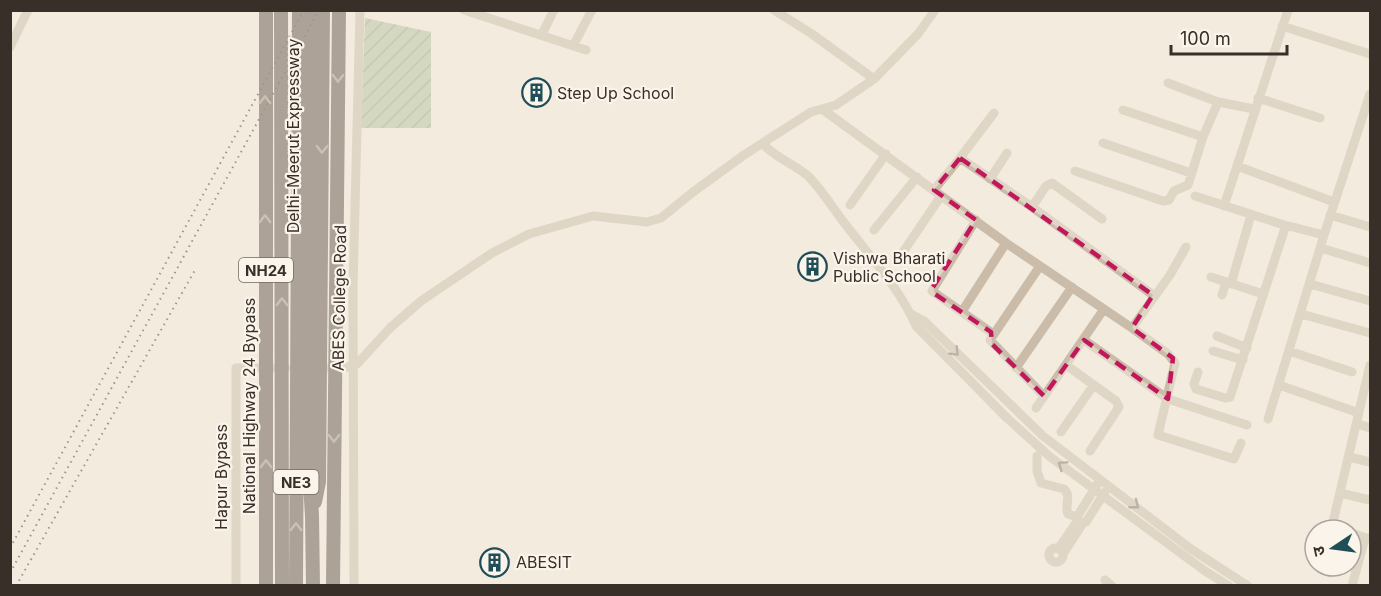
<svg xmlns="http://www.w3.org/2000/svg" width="1381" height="596" viewBox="0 0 1381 596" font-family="Inter,'Noto Sans Devanagari',sans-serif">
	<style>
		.garden { fill: url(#garden-furrows) }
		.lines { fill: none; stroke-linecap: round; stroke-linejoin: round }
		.minor { stroke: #cabca9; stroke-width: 9 }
		.highway { stroke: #584b40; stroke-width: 14 }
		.rail { stroke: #382f29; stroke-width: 2; stroke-dasharray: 1.5 4.5; stroke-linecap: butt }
		.oneway { stroke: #998f84 }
		.oneway2 { stroke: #7a6e63 }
		.marked { fill: none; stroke: #c2185b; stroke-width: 4.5; stroke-dasharray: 12 8; stroke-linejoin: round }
		.labels { text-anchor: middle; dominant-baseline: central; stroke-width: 4.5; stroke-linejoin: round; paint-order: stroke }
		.shield { fill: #faf4ea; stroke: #726a63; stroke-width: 1.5 }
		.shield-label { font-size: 15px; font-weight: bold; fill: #382f29 }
		.poi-label { font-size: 16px; fill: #382f29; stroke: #faf4ea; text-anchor: start }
		.street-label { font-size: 16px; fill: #382f29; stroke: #faf4ea }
	</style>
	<defs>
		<pattern id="garden-furrows" width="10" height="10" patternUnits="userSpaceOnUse" patternTransform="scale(1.5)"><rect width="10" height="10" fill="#b1c19e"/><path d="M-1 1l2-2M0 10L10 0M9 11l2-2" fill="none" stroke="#919d81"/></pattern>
	</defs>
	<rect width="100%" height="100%" fill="#f2ebde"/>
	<path class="garden" d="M365,18l66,14v96h-70z"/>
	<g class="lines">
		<path class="minor" d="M464,10l122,40
			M774,10l38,24 62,45
			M1282,26l88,28
			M542,34l12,-24
			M573,46l19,-36
			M10,47l18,-37
			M1168,83l50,19
			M1258,98l62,20
			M822,109l184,134 126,85
			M1123,110l80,27
			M1103,143l88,30
			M763,144c13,14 31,20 45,32 13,13 23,29 34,44 26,34 57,67 74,106l91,92 42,38 156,115 24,15
			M960,158l34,-45
			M1237,166l97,36
			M1075,171l88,30 6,-1 5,-9 14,-6 15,-48 15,-35 36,7
			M990,179l17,-26
			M934,190l26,-32 72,49 121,88
			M1195,196l92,30
			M850,205l36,-51
			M1224,206l64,-196
			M1032,207l14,-21 6,-3 50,36
			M1330,215l40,12
			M976,220l-44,71 60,42
			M874,230l43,-53
			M1186,247l-16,28 -38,53 36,26 7,9 -17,72 76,24 7,-16
			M1321,248l49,15
			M903,252l38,-56
			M1040,266l-50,74 54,56
			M1211,277l52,17
			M1231,284l20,-69
			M1310,284l60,17
			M1222,295l4,-13
			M963,310l43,-67
			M911,314l13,7 119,115 148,113 57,37
			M1301,314l69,19
			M1217,336l30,12
			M1084,340l84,59 79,26
			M1213,351l30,9
			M1289,351l63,21
			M1066,365l50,36 3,6 -29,44
			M314,368h30l13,-4 33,-36 31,-27 71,-48 37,-19 64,-18 54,6 14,-4 32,-26 51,-37 67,-43 25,-7 38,-26 44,-45 17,-24
			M1016,368l56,-81
			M1198,372l-4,12 2,5 29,9 5,-1 55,-169 4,-2 35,9
			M1279,385l80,28
			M1036,408l68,-99
			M1268,419l56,-184 46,-141
			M1358,424l12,4
			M1061,432l32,-46
			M1037,456v15l4,12 23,6c8,8 0,16 4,25l9,3
			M1349,457l21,5
			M1098,483l-21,34 3,6 6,-1 19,-30
			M1340,493l30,7
			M1340,530l-6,-3 -1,-5 37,-157
			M1351,533l19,6
			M1049 555a7 7 0 1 1 14 0a7 7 0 1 1-14 0Z
			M1058,549l20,-29
			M1063,554l20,-31
			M1105,580l7,6
			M236,586v-218h50
			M354,586l-1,-299 7,-277
			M1352,586l13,-48"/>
		<path class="highway" d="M266,10v576
			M281,10l1,576
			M309,10l-2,425 5,81 1,70
			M315,502l4,-20 4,-472
			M296,586l3,-576
			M333,586l6,-576"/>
		<path class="rail" d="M10,548l294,-538
			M10,573l309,-563
			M16,586l179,-316"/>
	</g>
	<defs><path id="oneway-chevron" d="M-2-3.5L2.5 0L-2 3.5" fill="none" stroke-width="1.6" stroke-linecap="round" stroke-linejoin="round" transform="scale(1.5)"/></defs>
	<g class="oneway">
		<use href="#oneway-chevron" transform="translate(338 78) rotate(91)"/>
		<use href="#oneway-chevron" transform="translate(265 100) rotate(-90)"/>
		<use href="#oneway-chevron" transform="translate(322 149) rotate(91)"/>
		<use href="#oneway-chevron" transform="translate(265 219) rotate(-90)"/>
		<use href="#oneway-chevron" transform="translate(282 302) rotate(-91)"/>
		<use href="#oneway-chevron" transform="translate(334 438) rotate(91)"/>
		<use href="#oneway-chevron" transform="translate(266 464) rotate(-90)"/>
		<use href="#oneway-chevron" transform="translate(296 527) rotate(-90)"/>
	</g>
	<g class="oneway2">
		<use href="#oneway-chevron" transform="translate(955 352) rotate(45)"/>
		<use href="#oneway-chevron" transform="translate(1062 465) rotate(-145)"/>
		<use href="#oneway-chevron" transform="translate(1135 505) rotate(38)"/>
	</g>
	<path d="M0 0H1381V596H0ZM960,158l193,137 -21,33 41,30 -5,41 -84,-59 -40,56 -52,-52 -1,-12 -56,-38 -2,-7 43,-67 -42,-30z" fill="#f2ebde" fill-opacity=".55" fill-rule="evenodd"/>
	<path class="marked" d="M960,158l193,137 -21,33 41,30 -5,41 -84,-59 -40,56 -52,-52 -1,-12 -56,-38 -2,-7 43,-67 -42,-30z"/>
	<defs>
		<symbol id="building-ring" viewBox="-11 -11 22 22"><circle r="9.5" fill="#faf4ea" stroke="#1f4e58" stroke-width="1.5"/><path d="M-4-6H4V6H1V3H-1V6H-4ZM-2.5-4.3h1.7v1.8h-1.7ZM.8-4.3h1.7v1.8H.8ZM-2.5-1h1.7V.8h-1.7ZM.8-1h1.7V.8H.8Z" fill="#1f4e58"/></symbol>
	</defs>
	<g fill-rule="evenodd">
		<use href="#building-ring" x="520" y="76" width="33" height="33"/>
		<use href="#building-ring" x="796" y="250" width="33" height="33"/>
		<use href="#building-ring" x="478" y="546" width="33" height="33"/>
	</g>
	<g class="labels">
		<g class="shield">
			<rect x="239" y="258" width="54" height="24" rx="4.5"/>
			<rect x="273.5" y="470" width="45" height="24" rx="4.5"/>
		</g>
		<g class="shield-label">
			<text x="266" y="270">NH24</text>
			<text x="296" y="482">NE3</text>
		</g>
		<g class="poi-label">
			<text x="557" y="93">Step Up School</text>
			<text x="833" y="258">Vishwa Bharati<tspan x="833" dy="18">Public School</tspan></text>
			<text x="516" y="562">ABESIT</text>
		</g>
		<g class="street-label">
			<text transform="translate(293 136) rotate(-90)">Delhi-Meerut Expressway</text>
			<text transform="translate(339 298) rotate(-89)">ABES College Road</text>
			<text transform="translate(249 406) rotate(-90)">National Highway 24 Bypass</text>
			<text transform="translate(221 477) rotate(-90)">Hapur Bypass</text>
		</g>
	</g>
	<rect width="1381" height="596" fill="none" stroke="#382f29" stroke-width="24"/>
	<g transform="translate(1333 548) rotate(257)"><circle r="28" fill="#faf4ea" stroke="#aca59d" stroke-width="1.5"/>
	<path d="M0-4.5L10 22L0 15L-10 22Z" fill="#1f4e58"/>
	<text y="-9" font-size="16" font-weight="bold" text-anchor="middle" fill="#382f29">उ</text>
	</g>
	<path d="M1171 45v9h116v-9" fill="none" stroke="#382f29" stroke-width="3"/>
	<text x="1180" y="45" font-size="18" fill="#382f29" stroke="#faf4ea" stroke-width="4.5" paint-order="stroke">100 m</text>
</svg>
